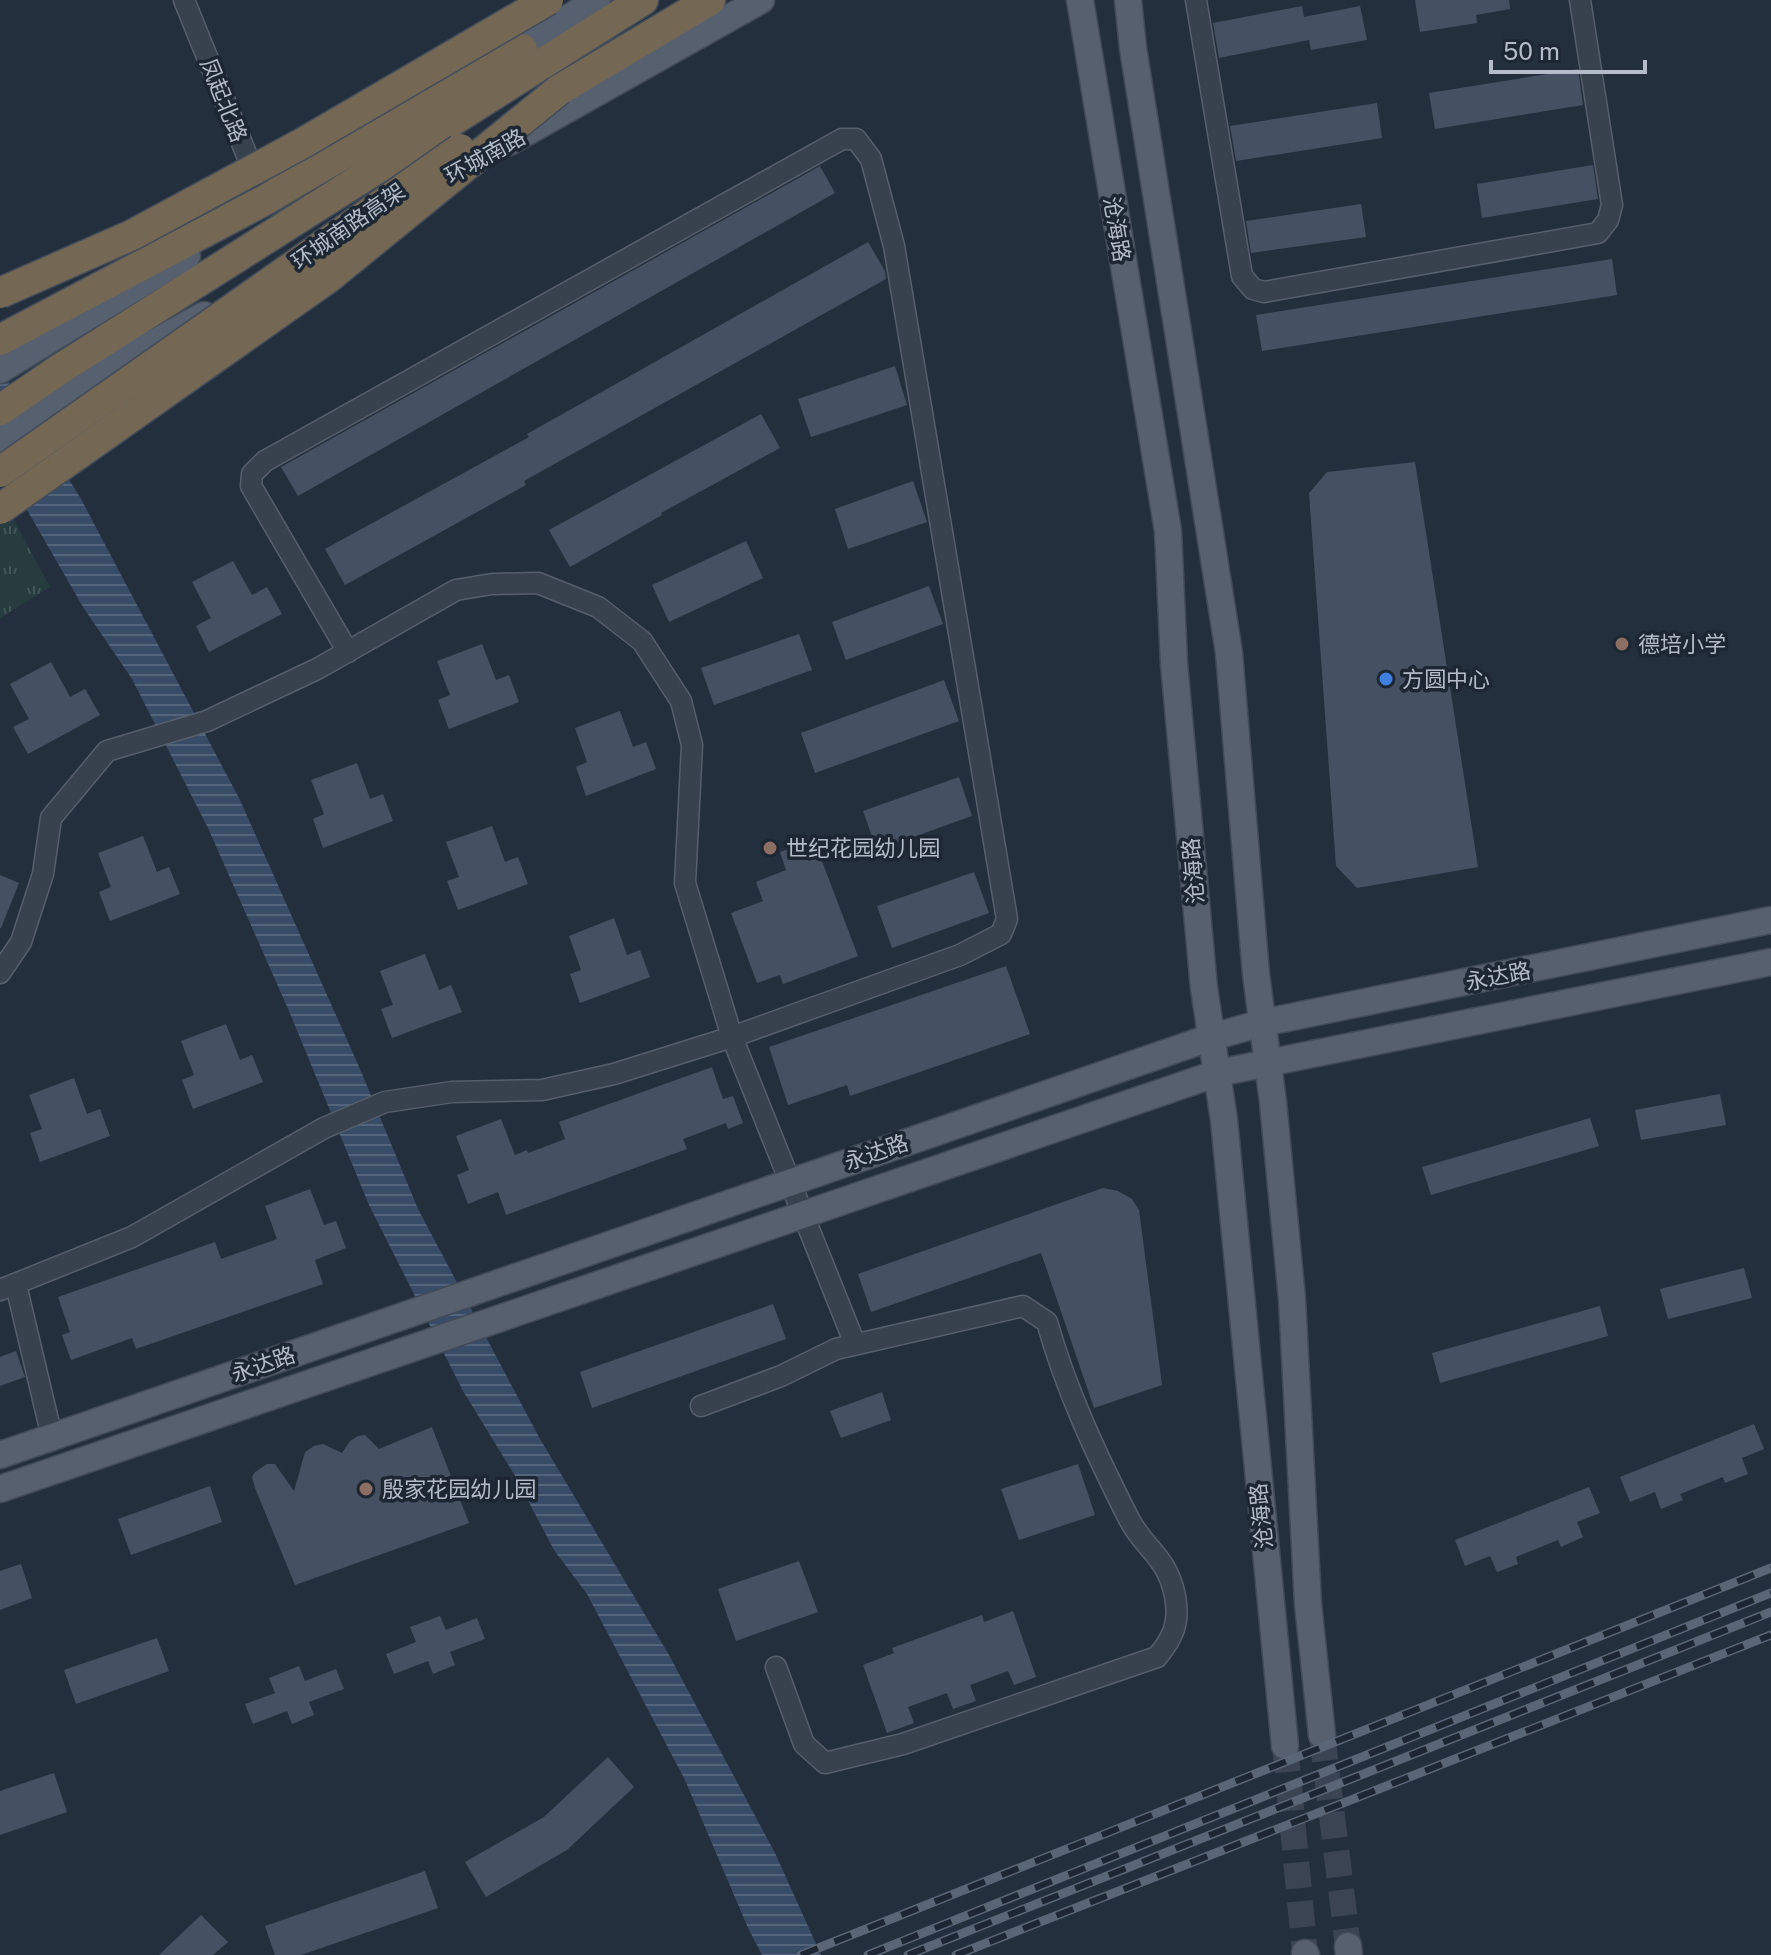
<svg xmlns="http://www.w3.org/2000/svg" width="1771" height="1955" viewBox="0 0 1771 1955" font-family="'Public Sans','Noto Sans SC',sans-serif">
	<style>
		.grass { fill: url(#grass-tufts) }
		.water { fill: url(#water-rules) }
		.building { fill: #455162 }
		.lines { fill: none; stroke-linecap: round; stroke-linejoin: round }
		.major-tunnel { stroke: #3a4453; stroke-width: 26; stroke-dasharray: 26 13; stroke-linecap: butt }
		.minor-casing { stroke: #565f6c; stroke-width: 23 }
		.major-casing { stroke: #414a57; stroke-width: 29 }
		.highway-casing { stroke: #434c59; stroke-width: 33 }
		.minor { stroke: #38414e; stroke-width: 20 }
		.major { stroke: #56606e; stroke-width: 26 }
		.highway { stroke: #746855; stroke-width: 30 }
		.rail-casing { stroke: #5a6575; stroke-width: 9 }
		.rail { stroke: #1d2633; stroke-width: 6; stroke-dasharray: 18; stroke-linecap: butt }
		.highway-bridge-casing { stroke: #434c59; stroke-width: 33; stroke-linecap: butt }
		.highway-bridge { stroke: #746855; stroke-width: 30 }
		.education-dot { fill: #8d6e63; stroke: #1d2633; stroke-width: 3 }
		.shop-dot { fill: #3f7fe0; stroke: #1d2633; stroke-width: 3 }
		.labels { text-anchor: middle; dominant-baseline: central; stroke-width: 7; stroke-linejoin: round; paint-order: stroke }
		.street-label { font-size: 22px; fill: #b4bcc9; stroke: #1d2633 }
		.poi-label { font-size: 22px; fill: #b4bcc9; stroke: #1d2633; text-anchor: start }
	</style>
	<defs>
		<pattern id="grass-tufts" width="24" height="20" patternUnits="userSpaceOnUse" patternTransform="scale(2)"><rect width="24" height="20" fill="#263c3f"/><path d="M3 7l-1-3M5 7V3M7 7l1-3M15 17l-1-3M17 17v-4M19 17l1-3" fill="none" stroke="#435659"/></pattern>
		<pattern id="water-rules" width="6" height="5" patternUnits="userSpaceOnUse" patternTransform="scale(2)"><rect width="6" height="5" fill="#394c67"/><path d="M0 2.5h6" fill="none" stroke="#53647b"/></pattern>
	</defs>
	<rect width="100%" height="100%" fill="#242f3e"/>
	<path class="grass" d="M0,494l50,93 -50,31z"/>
	<path class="water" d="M0,367l81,132 159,301 120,269 58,140 122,230 129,216 106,198 46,102h-59l-14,-27 -63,-148 -98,-186 -33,-44 -40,-76 -51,-83 -94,-186 -80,-194 -81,-183 -76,-149 -49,-72 -83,-144z"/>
	<path class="building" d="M1415,0h94l1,9 -34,6 1,8 -57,9z
		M1302,6l2,11 56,-11 7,34 -56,10 -2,-10 -90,18 -6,-35z
		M1578,69l5,36 -148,24 -6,-36z
		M1377,103l5,35 -146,23 -6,-35z
		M1593,165l5,34 -116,19 -5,-34z
		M820,166l15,27 -537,303 -17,-29z
		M1361,204l5,33 -115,16 -5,-32z
		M868,242l17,29 1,8 -362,202 2,4 -181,100 -20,-36 204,-112 -2,-3z
		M1612,259l5,36 -355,56 -6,-36z
		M895,366l12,39 -96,32 -13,-38z
		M761,414l19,34 -119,65 1,2 -92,52 -21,-37z
		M1415,462l63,405 -121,21 -21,-22 -27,-373 18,-21z
		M913,481l14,41 -79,27 -13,-40z
		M746,541l17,37 -94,44 -17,-37z
		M233,561l19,34 15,-8 15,27 -73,38 -13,-26 15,-8 -19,-36z
		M929,586l14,38 -97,36 -14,-38z
		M799,634l13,36 -98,35 -13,-37z
		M482,644l14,36 13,-5 10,27 -70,27 -11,-29 12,-5 -13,-34z
		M51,662l19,35 15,-8 15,26 -72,39 -15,-27 16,-8 -19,-35z
		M944,680l15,41 -144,52 -14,-40z
		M620,711l13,36 13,-5 10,27 -70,27 -10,-29 11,-5 -12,-34z
		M357,763l13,36 13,-5 10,27 -70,27 -10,-29 11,-5 -13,-34z
		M959,777l13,39 -95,34 -14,-39z
		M492,826l13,36 13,-5 10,27 -70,26 -11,-29 12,-4 -13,-35z
		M143,836l14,36 12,-5 11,27 -70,27 -11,-29 12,-5 -13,-34z
		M814,840l44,116 -75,28 -3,-9 -23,8 -26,-70 32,-12 -7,-19 30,-12 -6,-18z
		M974,872l15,41 -97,35 -15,-42z
		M0,875l19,8 -18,45h-1z
		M614,918l13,37 13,-5 10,27 -70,26 -10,-29 11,-4 -12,-34z
		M425,954l14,36 12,-5 11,27 -70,26 -11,-29 12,-4 -13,-34z
		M1006,966l24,68 -180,62 -3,-11 -59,20 -19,-58z
		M226,1024l14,36 12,-5 11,27 -70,27 -11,-29 12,-5 -13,-34z
		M712,1067l11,32 10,-3 10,27 -15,6 -2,-6 -43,16 4,10 -181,66 -8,-23 -30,12 -11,-29 12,-5 -13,-34 45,-17 14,36 12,-5 1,3 37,-14 -6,-17z
		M74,1078l13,36 13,-5 10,27 -70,26 -10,-29 12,-4 -13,-34z
		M1720,1094l6,31 -85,15 -6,-30z
		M1590,1118l9,28 -168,49 -9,-28z
		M1103,1188l15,3 14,8 7,11 23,175 -68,23 -53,-155 -170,59 -13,-38z
		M310,1189l14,36 12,-4 10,27 -31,12 8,24 -187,65 -4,-11 -61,22 -9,-25 8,-3 -12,-35 157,-55 6,17 56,-20 -12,-33z
		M1744,1268l8,30 -84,21 -8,-30z
		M773,1304l13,35 -194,69 -12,-36z
		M1600,1306l8,30 -168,47 -8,-30z
		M16,1351l9,26 -25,9v-29z
		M882,1392l9,28 -50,18 -11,-27z
		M1754,1424l10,25 -22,9 6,16 -23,9 -2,-6 -43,17 3,6 -22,9 -6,-17 -25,10 -10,-25z
		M432,1427l37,96 -174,62 -40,-97 -3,-11 3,-5 12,-8h8l19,27 11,-39 9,-6 9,-2 19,9 8,-12 8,-5 7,-1 14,14z
		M1078,1464l17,51 -76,25 -18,-51z
		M210,1486l12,36 -91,33 -13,-36z
		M1589,1487l11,26 -23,9 6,15 -22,10 -3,-7 -42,17 2,7 -21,8 -7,-16 -25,10 -10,-26z
		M799,1561l19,51 -82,29 -18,-52z
		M21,1564l11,34 -32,12v-39z
		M1013,1611l23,66 -22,8 -6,-14 -38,14 6,16 -23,8 -6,-16 -39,14 6,16 -27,10 -24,-68 31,-12 -2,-5 90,-33 2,7z
		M440,1616l6,14 31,-12 8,21 -35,13 5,13 -22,9 -5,-13 -34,13 -8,-20 30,-12 -6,-15z
		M157,1638l12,33 -93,33 -12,-34z
		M299,1666l6,15 31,-12 8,20 -35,13 5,13 -22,9 -5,-13 -34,13 -8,-20 30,-11 -6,-15z
		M608,1757l26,30 -67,63 -81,47 -21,-35 79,-45z
		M54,1773l13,39 -67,23v-44z
		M425,1871l13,37 -137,47h-26l-10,-29z
		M201,1915l27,27 -15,13h-54z"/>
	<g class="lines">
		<path class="major-tunnel" d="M1322,1735l26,211
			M1285,1746l20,207"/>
		<defs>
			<path id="minor" d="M184,0l81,200
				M1196,0l46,276 11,13 11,3 334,-59 10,-13 4,-15 -32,-205
				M0,973l21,-31 22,-68 8,-56 56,-67 100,-30 110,-52 139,-79 36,-6 46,-1 60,24 44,34 39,60 11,44 -7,138 47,154 123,307
				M16,1285l36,152
				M0,1290l132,-53 192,-109 61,-26 67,-10 90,-2 72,-16 118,-37 228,-82 41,-21 6,-15 -113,-673 -23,-87 -15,-20h-14l-577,322 -13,13 -1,12 97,166
				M701,1406l80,-30 55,-27 187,-43 24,16c19,68 50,134 82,197 16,31 38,37 46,77 5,27 -2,42 -18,61l-254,87 -78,19 -21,-19 -28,-77"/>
			<path id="major" d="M1080,0l88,531 6,133 30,324 20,132 61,626
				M1128,0l5,48 96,605 27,321 17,128 19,197 16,305 14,131
				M506,58l91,-58
				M509,142l252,-142
				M0,370l187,-114
				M0,428l204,-113
				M0,451l56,-34
				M0,1455l1212,-418 50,-14 509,-103
				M0,1489l1218,-416 553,-111
				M1348,1946l1,9
				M1305,1953l1,2"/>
			<path id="highway" d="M559,90l151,-90
				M0,340l265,-140 257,-151
				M0,410l60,-41 583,-369"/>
		</defs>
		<use href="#minor" class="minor-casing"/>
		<use href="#major" class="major-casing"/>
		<use href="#highway" class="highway-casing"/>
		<use href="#minor" class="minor"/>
		<use href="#major" class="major"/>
		<use href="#highway" class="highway"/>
		<defs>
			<path id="rail" d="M801,1955l970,-387
				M868,1955l903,-362
				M908,1955l863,-343
				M956,1955l815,-320"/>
		</defs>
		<use href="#rail" class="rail-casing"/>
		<use href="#rail" class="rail"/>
		<defs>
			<path id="highway-bridge" d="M0,293l132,-58 171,-92 245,-143
				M0,472l460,-323
				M0,509l328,-231 231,-188"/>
		</defs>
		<use href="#highway-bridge" class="highway-bridge-casing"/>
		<use href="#highway-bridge" class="highway-bridge"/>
	</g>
	<g class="education-dot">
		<circle cx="1622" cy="644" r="8"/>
		<circle cx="770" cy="848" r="8"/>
		<circle cx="366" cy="1489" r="8"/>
	</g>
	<circle class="shop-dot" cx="1386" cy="679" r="8"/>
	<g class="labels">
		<g class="street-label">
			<text transform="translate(224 100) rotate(68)">凤起北路</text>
			<text transform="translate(485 156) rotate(-29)">环城南路</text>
			<text transform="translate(348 226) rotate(-35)">环城南路高架</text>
			<text transform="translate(1117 229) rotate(80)">沧海路</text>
			<text transform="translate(1193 871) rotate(-95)">沧海路</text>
			<text transform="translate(1498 976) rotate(-11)">永达路</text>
			<text transform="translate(876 1152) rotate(-19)">永达路</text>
			<text transform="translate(263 1364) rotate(-19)">永达路</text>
			<text transform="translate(1261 1516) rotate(-96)">沧海路</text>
		</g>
		<g class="poi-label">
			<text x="1638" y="644">德培小学</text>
			<text x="1402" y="679">方圆中心</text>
			<text x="786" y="848">世纪花园幼儿园</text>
			<text x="382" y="1489">殷家花园幼儿园</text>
		</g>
	</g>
	<path d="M1491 60v12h154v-12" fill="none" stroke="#b4bcc9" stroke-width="4"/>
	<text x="1503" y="60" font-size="24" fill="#b4bcc9" stroke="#1d2633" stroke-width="6" paint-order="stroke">50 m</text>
</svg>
